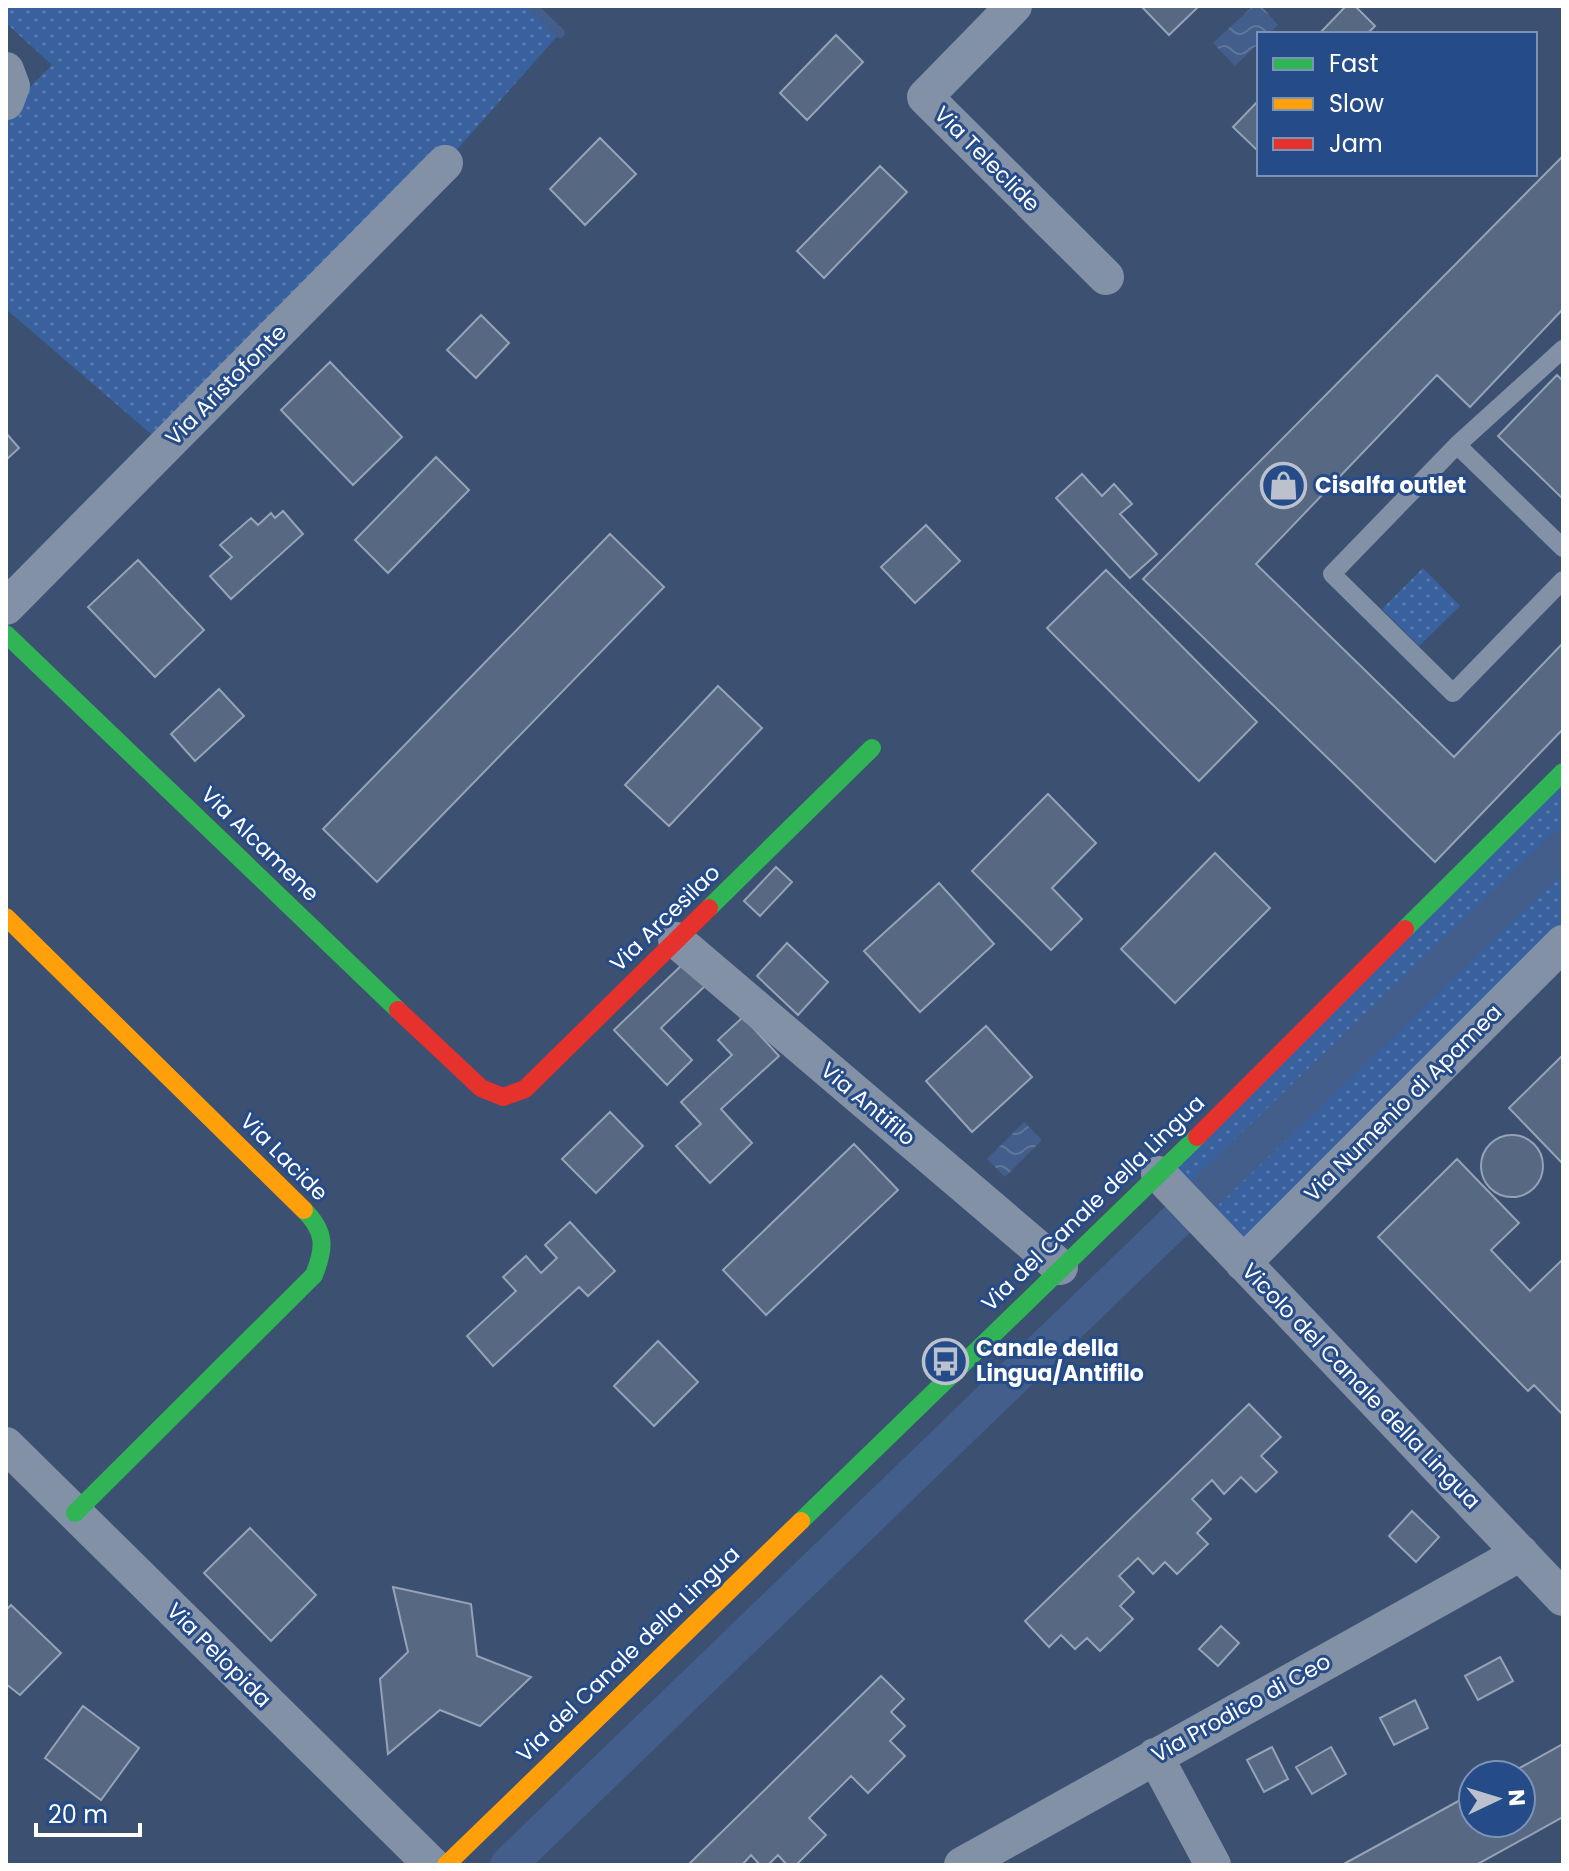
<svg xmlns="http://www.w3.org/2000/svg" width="1569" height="1871" viewBox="0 0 1569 1871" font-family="Poppins,sans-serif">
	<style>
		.grass { fill: url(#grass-dots) }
		.water { fill: url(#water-waves) }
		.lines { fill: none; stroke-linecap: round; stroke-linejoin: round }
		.stream { stroke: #435e8a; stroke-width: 10 }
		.canal { stroke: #435e8a; stroke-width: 36 }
		.building { fill: #576882; stroke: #96a2b5; stroke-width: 2 }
		.lane { stroke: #8391a7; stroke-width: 18 }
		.street { stroke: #8391a7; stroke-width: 36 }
		.fast { stroke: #30b455; stroke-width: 18 }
		.slow { stroke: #ff9f0a; stroke-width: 18 }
		.jam { stroke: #e5322d; stroke-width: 18 }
		.labels { text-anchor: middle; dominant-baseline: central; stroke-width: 6; stroke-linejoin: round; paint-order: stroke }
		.street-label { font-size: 22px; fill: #fff; stroke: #254b89 }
		.poi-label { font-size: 22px; font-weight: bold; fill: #fff; stroke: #254b89; text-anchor: start }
	</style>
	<defs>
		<pattern id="grass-dots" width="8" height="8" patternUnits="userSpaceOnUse" patternTransform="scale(2)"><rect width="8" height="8" fill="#39619e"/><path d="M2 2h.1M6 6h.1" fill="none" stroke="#5779ad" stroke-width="1.8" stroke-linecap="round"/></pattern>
		<pattern id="water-waves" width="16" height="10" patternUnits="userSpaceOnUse" patternTransform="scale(2)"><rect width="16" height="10" fill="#435e8a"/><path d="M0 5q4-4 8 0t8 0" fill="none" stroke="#5f769c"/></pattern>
	</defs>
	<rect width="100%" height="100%" fill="#3c5172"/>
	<path class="grass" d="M6,6h526l28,27 -115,130 -280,283 -159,-137v-198l46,-46 -46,-42z
		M1423,568l37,38 -41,40 -37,-37z
		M1563,783v165l-320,315 -84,-89z"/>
	<path class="water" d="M1253,6h8l17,19 -9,9h-10v9l-24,23 -22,-23z
		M1024,1122l18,18 -37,37 -18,-18z"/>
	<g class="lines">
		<path class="stream" d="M532,6l28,27"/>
		<path class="canal" d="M508,1865l1055,-1017"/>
	</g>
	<path class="building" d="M1141,6h58l-30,29z
		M1346,6h9l20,20 -8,8h-48z
		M836,35l27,27 -56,58 -27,-27z
		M1259,100v52l-26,-25z
		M600,138l36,36 -51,51 -35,-36z
		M1563,156v153l-93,98 -33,-32 -181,189 198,193 109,-114v86l-128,133 -292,-283z
		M880,166l27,26 -83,86 -27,-27z
		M481,315l28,28 -33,35 -29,-28z
		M330,362l72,75 -49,48 -72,-75z
		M1557,375l6,6v118l-65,-63z
		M6,433l13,15 -13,12z
		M436,457l33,33 -81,83 -33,-33z
		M1082,474l20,22 12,-12 18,20 -12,10 37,40 -27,24 -74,-80z
		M283,511l20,23 -72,65 -21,-23 22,-19 -12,-12 31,-27 7,7 13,-12 4,5z
		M926,525l34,36 -45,42 -34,-36z
		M610,534l54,53 -287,295 -54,-53z
		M138,560l66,70 -49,47 -67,-70z
		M1106,570l151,152 -58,59 -152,-153z
		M718,686l44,42 -93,98 -44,-41z
		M219,689l25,27 -49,45 -24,-27z
		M1048,794l48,49 -44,45 30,31 -31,31 -79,-79z
		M1215,853l55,55 -95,95 -54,-54z
		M776,867l16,15 -32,34 -16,-15z
		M939,883l55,61 -74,68 -56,-61z
		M787,943l41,39 -30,33 -41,-39z
		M683,964l22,22 -44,42 31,32 -25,25 -53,-55z
		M743,1017l36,39 -58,53 31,34 -42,40 -34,-37 25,-22 -20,-22 51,-47 -14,-15z
		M986,1026l46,51 -60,55 -46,-51z
		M1563,1055v109l-54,-56z
		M610,1112l33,34 -47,47 -34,-34z
		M1481 1166a31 31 0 1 1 62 0a31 31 0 1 1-62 0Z
		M854,1144l44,46 -132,125 -43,-45z
		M1457,1159l62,64 -28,27 39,41 33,-32v156l-29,-30 -6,6 -150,-154z
		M570,1222l45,49 -27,25 -9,-9 -86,79 -26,-30 49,-45 -13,-14 23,-21 15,17 16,-15 -12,-13z
		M658,1341l40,41 -44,44 -40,-40z
		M1249,1404l32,33 -20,19 16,16 -21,20 -15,-15 -17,17 -12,-14 -20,19 19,20 -14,14 11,11 -31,30 -12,-12 -12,12 -15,-16 -19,18 15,16 -14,14 13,13 -33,32 -13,-13 -12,11 -14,-14 -12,12 -24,-26z
		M1412,1511l27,26 -23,25 -27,-26z
		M250,1528l66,67 -45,46 -67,-68z
		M393,1587l78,17 6,52 54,21 -51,49 -40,-16 -52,44 -8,-75 28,-27z
		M11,1605l50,48 -41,42 -14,-11v-74z
		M1221,1626l18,17 -21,23 -19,-17z
		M1500,1657l13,24 -35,19 -13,-24z
		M881,1676l23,23 -13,13 14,14 -15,15 15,15 -37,37 -17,-17 -42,42 17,17 -30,30h-9l-9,-10 -10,10h-8l-9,-10 -9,10h-54z
		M1415,1700l13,28 -34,17 -14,-27z
		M83,1706l56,42 -38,52 -56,-42z
		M1563,1744v73l-87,48h-134l131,-72v30h48v-48h-14z
		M1272,1747l16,32 -24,13 -17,-32z
		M1331,1747l15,27 -34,20 -16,-27z"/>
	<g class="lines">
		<path class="lane" d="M1457,445l106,-96
			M1563,548l-106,-103 -125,129 121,119 110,-113"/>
		<path class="street" d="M1014,6l-89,91 181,180
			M6,70l6,16 -6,16
			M6,607l439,-444
			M676,940l384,327
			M1159,1174l404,424
			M1243,1263l320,-320
			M6,1445l426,420
			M1155,1756l58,109
			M962,1865l559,-312"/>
		<path class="fast" d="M6,634l392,376
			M709,908l163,-160
			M1405,929l158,-157
			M75,1513l239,-238c11,-27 12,-43 -10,-65
			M801,1521l396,-384"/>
		<path class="slow" d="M6,917l298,293
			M446,1865l355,-344"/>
		<path class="jam" d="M398,1010l83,78 22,9 22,-8 184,-181
			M1197,1137l208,-208"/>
	</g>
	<defs>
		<symbol id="shop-ring" viewBox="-11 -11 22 22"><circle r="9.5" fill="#254b89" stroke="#bbc2ce" stroke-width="1.5"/><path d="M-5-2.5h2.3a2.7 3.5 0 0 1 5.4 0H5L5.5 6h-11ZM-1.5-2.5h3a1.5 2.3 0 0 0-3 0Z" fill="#bbc2ce"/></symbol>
		<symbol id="bus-ring" viewBox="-11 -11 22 22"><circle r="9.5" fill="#254b89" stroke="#bbc2ce" stroke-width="1.5"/><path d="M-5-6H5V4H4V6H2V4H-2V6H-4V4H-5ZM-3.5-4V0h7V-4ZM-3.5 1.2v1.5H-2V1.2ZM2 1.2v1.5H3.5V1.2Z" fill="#bbc2ce"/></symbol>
	</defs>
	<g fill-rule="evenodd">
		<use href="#shop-ring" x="1258" y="460" width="51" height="51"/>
		<use href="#bus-ring" x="920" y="1336" width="51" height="51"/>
	</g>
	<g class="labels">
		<g class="street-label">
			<text transform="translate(987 159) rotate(45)">Via Teleclide</text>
			<text transform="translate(226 385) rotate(-45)">Via Aristofonte</text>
			<text transform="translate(260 844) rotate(44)">Via Alcamene</text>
			<text transform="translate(665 918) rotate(-44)">Via Arcesilao</text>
			<text transform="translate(1403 1103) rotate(-45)">Via Numenio di Apamea</text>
			<text transform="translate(868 1104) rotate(40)">Via Antifilo</text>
			<text transform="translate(284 1157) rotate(45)">Via Lacide</text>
			<text transform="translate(1093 1203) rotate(-44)">Via del Canale della Lingua</text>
			<text transform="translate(1361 1386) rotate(46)">Vicolo del Canale della Lingua</text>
			<text transform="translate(628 1654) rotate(-44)">Via del Canale della Lingua</text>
			<text transform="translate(219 1655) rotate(45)">Via Pelopida</text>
			<text transform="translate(1241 1708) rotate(-29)">Via Prodico di Ceo</text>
		</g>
		<g class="poi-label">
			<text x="1315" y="485">Cisalfa outlet</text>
			<text x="976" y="1348">Canale della<tspan x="976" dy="25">Lingua/Antifilo</tspan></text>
		</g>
	</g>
	<rect width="1569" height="1871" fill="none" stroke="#ffffff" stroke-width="16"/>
	<rect x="1257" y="32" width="280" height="144" fill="#254b89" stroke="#7c93b8" stroke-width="2"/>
	<rect x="1273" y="58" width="40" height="12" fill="#30b455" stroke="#7c93b8" stroke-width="2"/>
	<text x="1329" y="72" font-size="24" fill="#ffffff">Fast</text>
	<rect x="1273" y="98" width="40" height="12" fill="#ff9f0a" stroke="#7c93b8" stroke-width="2"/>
	<text x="1329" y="112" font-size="24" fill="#ffffff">Slow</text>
	<rect x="1273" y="138" width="40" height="12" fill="#e5322d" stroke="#7c93b8" stroke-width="2"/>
	<text x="1329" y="152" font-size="24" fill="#ffffff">Jam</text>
	<g transform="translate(1497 1799) rotate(86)"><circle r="38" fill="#254b89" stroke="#7c93b8" stroke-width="2"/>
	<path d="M0-6L14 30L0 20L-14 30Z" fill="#bbc2ce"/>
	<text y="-12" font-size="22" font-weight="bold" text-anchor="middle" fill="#ffffff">N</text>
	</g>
	<path d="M36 1823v12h104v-12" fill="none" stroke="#ffffff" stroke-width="4"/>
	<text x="48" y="1823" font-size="24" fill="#ffffff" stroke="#254b89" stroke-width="6" paint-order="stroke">20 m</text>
</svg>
